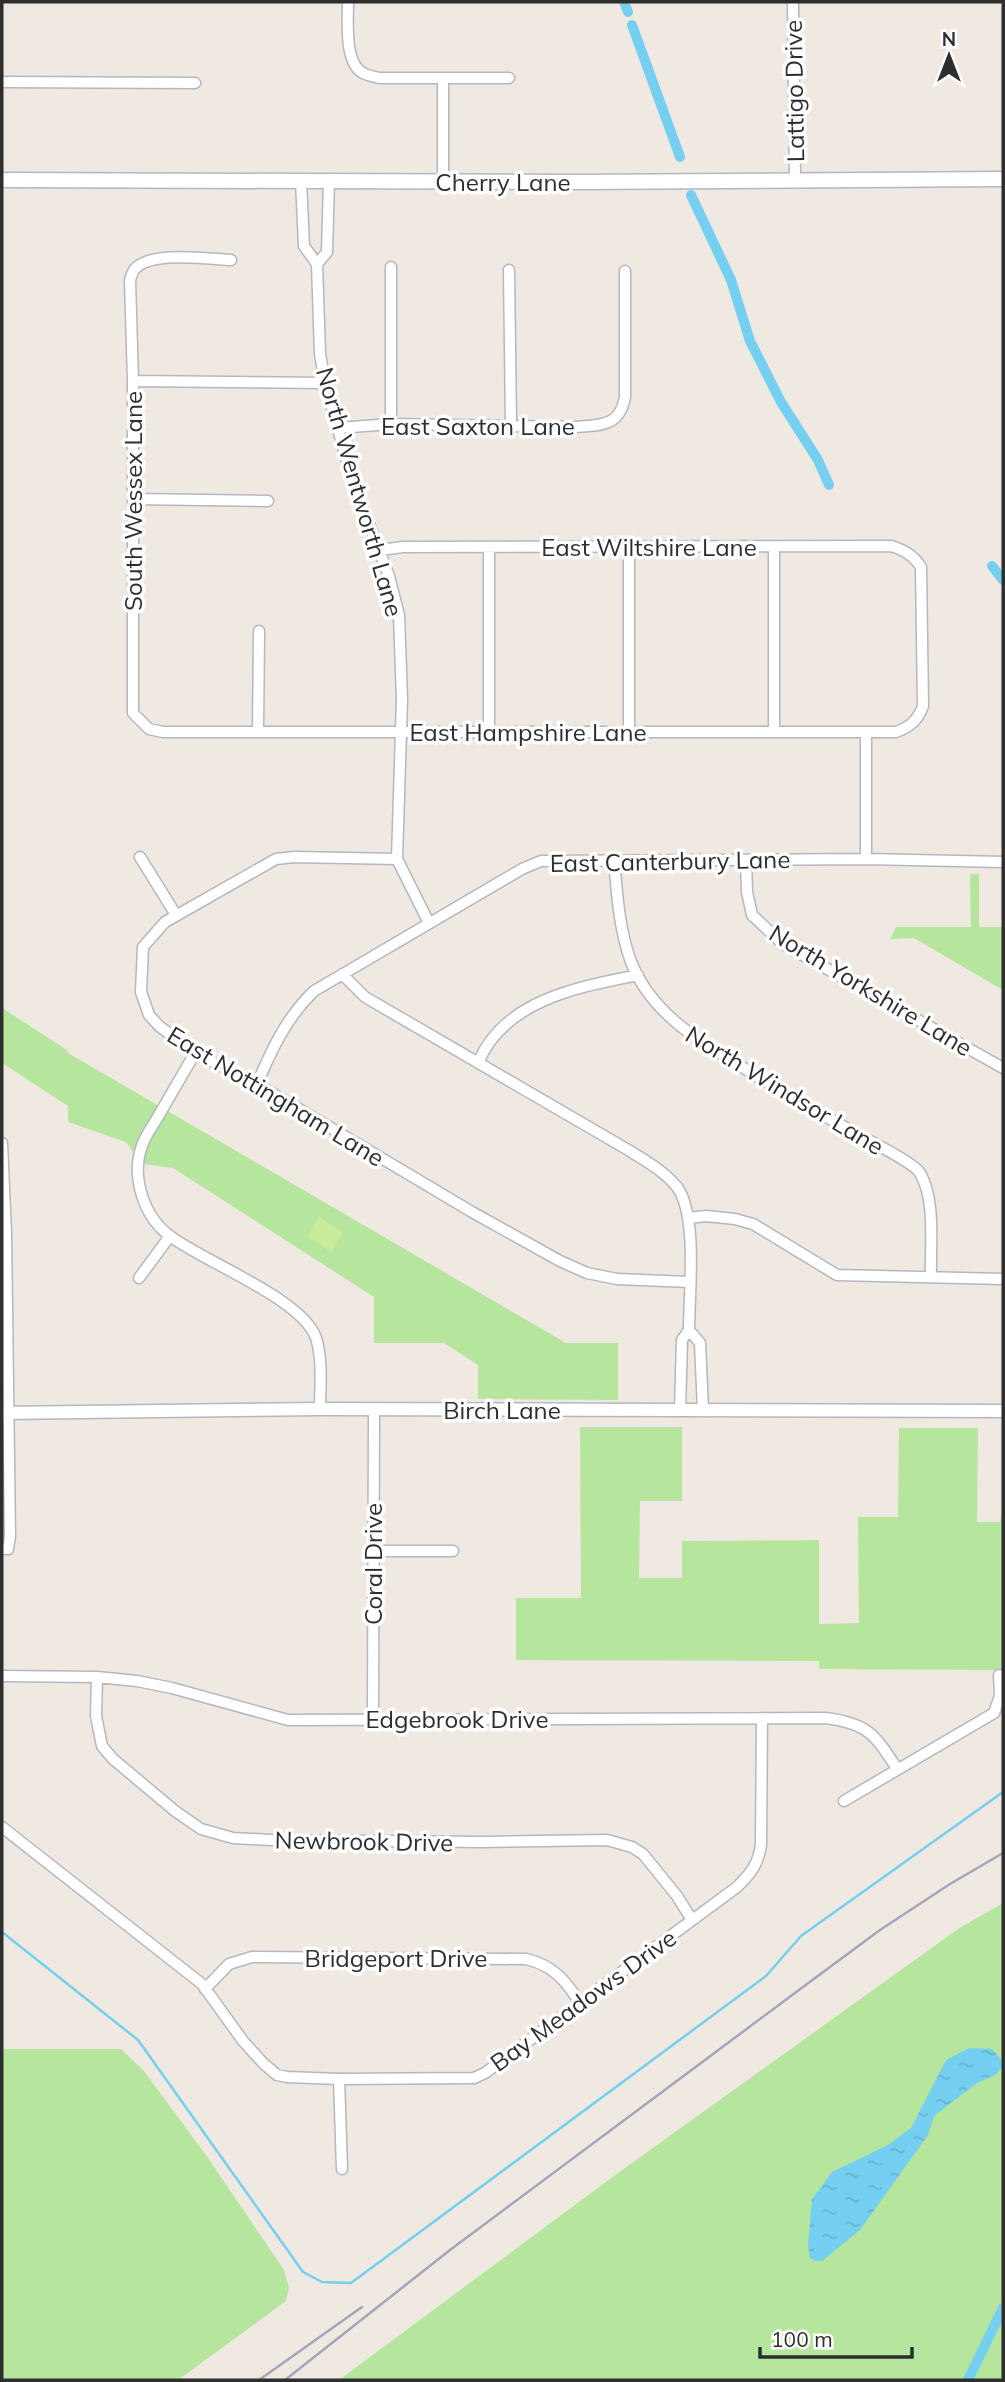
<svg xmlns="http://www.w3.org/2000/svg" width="1005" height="2382" viewBox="0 0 1005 2382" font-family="Mulish,sans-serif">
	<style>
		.grass { fill: #b6e59e }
		.pitch { fill: #c9ec9a }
		.water { fill: url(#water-ripples) }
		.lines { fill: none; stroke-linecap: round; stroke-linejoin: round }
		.stream { stroke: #75cff0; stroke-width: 2.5 }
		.canal { stroke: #75cff0; stroke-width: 10 }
		.minor-casing { stroke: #b4b7c1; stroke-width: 13 }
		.tertiary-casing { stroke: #b4b7c1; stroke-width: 15 }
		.secondary-casing { stroke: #b4b7c1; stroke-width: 17 }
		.minor { stroke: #fff; stroke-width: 10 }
		.tertiary { stroke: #fff; stroke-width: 12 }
		.secondary { stroke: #fff; stroke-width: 14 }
		.rail { stroke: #a3a6b8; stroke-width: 2.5 }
		.labels { text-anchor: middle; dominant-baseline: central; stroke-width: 7; stroke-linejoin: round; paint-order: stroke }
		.street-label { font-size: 24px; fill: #2e2e2e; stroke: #fff }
	</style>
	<defs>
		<pattern id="water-ripples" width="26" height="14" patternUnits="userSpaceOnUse" patternTransform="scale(1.75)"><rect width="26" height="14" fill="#75cff0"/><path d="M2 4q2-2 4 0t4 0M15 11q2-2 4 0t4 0" fill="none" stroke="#66b2ce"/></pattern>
	</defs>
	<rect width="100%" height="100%" fill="#efe9e1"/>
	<path class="grass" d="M970,874h9v53h24v63l-89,-52 -24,1 6,-12h75z
		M2,1008l65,42 1,3 498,290h52v57l-140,-1v-34l-34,-22h-70v-46l-201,-129 -30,-4 -17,-22 -58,-20v-16l-66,-43z
		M580,1427h102v74h-42l-1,77h43v-37l137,-1v84l40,-1 -1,-106h40l1,-89h79l-1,94h23l1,-9h2v157l-184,-1v-8l-303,-1v-62h65z
		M1003,1903v477h-664l279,-207 340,-244z
		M2,2049h119l23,22 64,87 76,112 5,18 -3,13 -108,79h-176z"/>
	<path class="pitch" d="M319,1217l24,15 -12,20 -24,-16z"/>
	<path class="water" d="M969,2048l23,1 9,10 1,9 -7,7 -18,8 -43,33 -6,19 -68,95 -38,31h-6l-6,-3 -2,-12 4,-47 20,-27 56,-27 23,-17 35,-68z"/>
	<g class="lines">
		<path class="stream" d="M2,1932l136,108 165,232 19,10 29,1 415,-307 35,-40 202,-144"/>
		<path class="canal" d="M624,2l4,10
			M632,25l48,132
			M691,195l40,85 19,61 31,61 37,58 11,25
			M992,566l11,14
			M968,2380l35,-72"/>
		<defs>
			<path id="minor" d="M348,2c0,19 -4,61 15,71 5,3 12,4 17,5h129
				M793,2l2,178
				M443,78v104
				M2,82l193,1
				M301,181l3,65 13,18 3,90 5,29 27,96 37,97 10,39 3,84 -5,160 32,64
				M231,260c-23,-1 -82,-10 -97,10 -2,3 -3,7 -4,10l3,101v332l16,16 14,3h733c14,-5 22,-12 27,-26l-2,-139c-8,-12 -17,-17 -30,-21l-488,1 -23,3
				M317,264l10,-12 2,-71
				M391,267v157
				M509,270l2,156
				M133,381l192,2
				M338,428l53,-4 185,3c26,-2 44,-1 49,-30v-126
				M133,499l135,2
				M629,546v186
				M774,547v185
				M489,731v-184
				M258,732l1,-101
				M866,732v127
				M140,857l36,58
				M397,859l-103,-2 -18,2 -111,63 -22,25 -2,45 8,23 10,11 36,27 62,31 215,128 88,49 27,12 30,6 72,3
				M614,860c3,33 5,68 16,99 20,55 71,83 117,111 36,23 73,43 110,64 13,7 57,29 63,39 16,27 10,73 11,104
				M746,861l1,31 5,23 31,29 220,124
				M342,974l23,23 265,154c17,11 34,20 47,36 21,28 12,107 12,143l-7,10 -2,70
				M195,1053c-12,21 -24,41 -36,62 -5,9 -12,18 -16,28 -13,32 0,73 27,93 34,26 133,63 146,102 7,22 4,49 4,71
				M478,1063c26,-63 100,-76 160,-88
				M257,1084c15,-35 29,-66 57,-93l208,-122 19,-8 325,-2 137,3
				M2,1143l4,90 4,303 -2,13h-6
				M689,1218l17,-2 29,3 18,5 84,51 166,4
				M139,1278l31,-42
				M689,1330l11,13 3,67
				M373,1551h80
				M2,1676l95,1 40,4 35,7 116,32 537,-2c42,5 50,16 72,51
				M97,1677l-1,39 6,30 11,13 62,52 26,18 32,9 39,2 210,2 125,-2 25,7 11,7 34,42 15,24
				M373,1719l1,-309
				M844,1801l150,-88 6,-17 -1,-21
				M2,1827l200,157 41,57 20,22 14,12 10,2 52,2 135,-1 11,-5 252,-186c14,-14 21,-22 24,-42l1,-127
				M205,1989l24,-25 23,-7 274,2c27,6 40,22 54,44
				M339,2079l3,90"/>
			<path id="tertiary" d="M2,1413l318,-4 683,2"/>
			<path id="secondary" d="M2,180l579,2 422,-3"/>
		</defs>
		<use href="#minor" class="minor-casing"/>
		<use href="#tertiary" class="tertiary-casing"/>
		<use href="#secondary" class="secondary-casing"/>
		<use href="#minor" class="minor"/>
		<use href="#tertiary" class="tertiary"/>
		<use href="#secondary" class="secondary"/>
		<path class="rail" d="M259,2380l103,-73
			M285,2380l165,-130 357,-266 73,-54 70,-46 53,-31"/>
	</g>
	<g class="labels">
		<g class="street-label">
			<text transform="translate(794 91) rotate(-91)">Lattigo Drive</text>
			<text x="503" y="182">Cherry Lane</text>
			<text x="478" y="426">East Saxton Lane</text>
			<text transform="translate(360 492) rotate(74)">North Wentworth Lane</text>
			<text transform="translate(133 501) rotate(-90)">South Wessex Lane</text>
			<text x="649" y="547">East Wiltshire Lane</text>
			<text x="528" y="732">East Hampshire Lane</text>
			<text transform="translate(670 861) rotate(-1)">East Canterbury Lane</text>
			<text transform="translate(871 990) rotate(31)">North Yorkshire Lane</text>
			<text transform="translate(785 1090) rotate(31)">North Windsor Lane</text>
			<text transform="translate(276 1096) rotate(31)">East Nottingham Lane</text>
			<text x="502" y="1410">Birch Lane</text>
			<text transform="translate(373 1564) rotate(-90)">Coral Drive</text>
			<text x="457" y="1719">Edgebrook Drive</text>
			<text transform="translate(364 1841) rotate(1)">Newbrook Drive</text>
			<text x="396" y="1958">Bridgeport Drive</text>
			<text transform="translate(583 2000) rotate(-36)">Bay Meadows Drive</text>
		</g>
	</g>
	<rect width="1005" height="2382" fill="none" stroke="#2e2e2e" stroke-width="7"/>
	<g transform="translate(949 56)" stroke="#ffffff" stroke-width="5" paint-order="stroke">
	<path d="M0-5L12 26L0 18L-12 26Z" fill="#2e2e2e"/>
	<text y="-10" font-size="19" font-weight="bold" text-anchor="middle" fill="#2e2e2e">N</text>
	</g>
	<path d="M760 2347v10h152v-10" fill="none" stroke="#2e2e2e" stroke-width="3.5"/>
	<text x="771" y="2347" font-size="21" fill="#2e2e2e" stroke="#ffffff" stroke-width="5" paint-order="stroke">100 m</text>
</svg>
